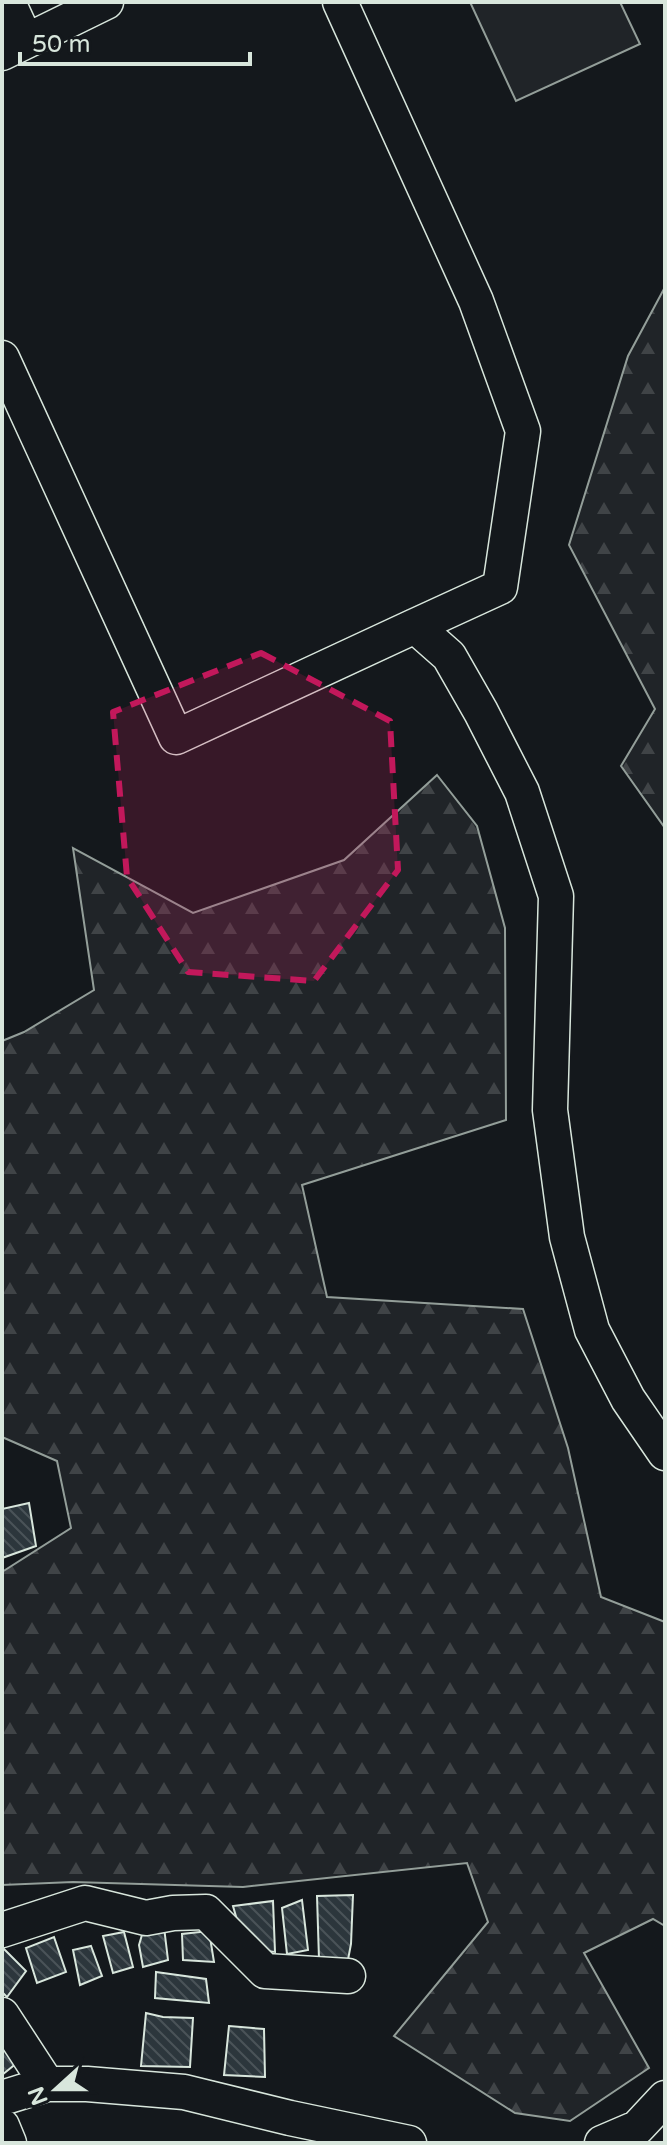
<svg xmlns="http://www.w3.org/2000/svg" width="667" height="2145" viewBox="0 0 667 2145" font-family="'Varela Round',sans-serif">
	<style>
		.green { fill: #202428; stroke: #939e99; stroke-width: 2 }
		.forest { fill: url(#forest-firs); stroke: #939e99; stroke-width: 2 }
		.building { fill: url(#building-back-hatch); stroke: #d8e6dc; stroke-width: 2 }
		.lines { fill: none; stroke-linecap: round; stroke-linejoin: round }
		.minor-casing { stroke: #d8e6dc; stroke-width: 37 }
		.minor { stroke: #14181c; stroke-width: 34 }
		.marked { fill: #c2185b; fill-opacity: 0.2; stroke: #c2185b; stroke-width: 6; stroke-dasharray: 16 10; stroke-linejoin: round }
	</style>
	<defs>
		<pattern id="forest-firs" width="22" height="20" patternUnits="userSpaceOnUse" patternTransform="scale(2)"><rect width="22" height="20" fill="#202428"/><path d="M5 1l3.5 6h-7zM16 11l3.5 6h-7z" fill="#404447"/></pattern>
		<pattern id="building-back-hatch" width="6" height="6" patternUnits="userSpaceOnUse" patternTransform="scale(2)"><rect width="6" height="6" fill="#2c363c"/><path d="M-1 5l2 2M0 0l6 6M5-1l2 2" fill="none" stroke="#4a5358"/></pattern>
	</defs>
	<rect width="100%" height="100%" fill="#14181c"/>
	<path class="green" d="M470,2h150l20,42 -124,57z"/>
	<path class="forest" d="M665,287v541l-44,-62 34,-57 -86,-164 59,-189z
		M437,775l40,51 28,102 1,192 -204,65 25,112 196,12 45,139 33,149 64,25v304l-12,-7 -69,34 65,115 -79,53 -55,-8 -121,-77 94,-114 -21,-59 -224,24 -170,-5 -71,3v-313l69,-44 -14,-67 -55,-24v-396l22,-9 70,-42 -21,-142 120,65 151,-53z"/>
	<path class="building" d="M29,1503l7,43 -34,12v-49z
		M353,1895l-2,49 -4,21 -28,-6 -2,-63z
		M302,1900l6,50 -21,4 -5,-46z
		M273,1901l2,51 -19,-2 -17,-23 -6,-21z
		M164,1927l4,33 -25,7 -4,-22 5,-17z
		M209,1931l5,31 -31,-2 -1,-26z
		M124,1932l9,35 -20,6 -10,-37z
		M54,1937l12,35 -29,11 -11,-35z
		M91,1946l11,30 -22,9 -7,-35z
		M2,1947l24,24 -19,26 -5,-5z
		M156,1972l50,7 3,24 -54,-5z
		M146,2013l17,4 30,1 -3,49 -49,-1z
		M229,2026l35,3 1,48 -41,-2z
		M2,2031l21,27 -21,17z"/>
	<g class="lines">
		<defs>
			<path id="minor" d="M8,2l18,39
				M340,2l136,299 47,130 -23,156 -85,39
				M2,53l104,-51
				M2,358l174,379 239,-111 34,30 32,56 41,80 34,104 -6,214 17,127 25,93 36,69 37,54
				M2,1930l83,-27 61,15 27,-5 33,-1 59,59 83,5
				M2,2015l45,69
				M2,2098l45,-14h40l97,8 106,26 119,25
				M2,2126l7,17
				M602,2143l35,-15 28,-30"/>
		</defs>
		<use href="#minor" class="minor-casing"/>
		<use href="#minor" class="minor"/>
	</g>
	<path class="marked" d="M261,653l129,68 8,149 -84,111 -126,-9 -61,-95 -14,-165z"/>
	<rect width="667" height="2145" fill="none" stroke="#d8e6dc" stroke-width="8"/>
	<g transform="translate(56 2089) rotate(249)" stroke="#14181c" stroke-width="6" paint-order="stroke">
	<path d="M0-6L14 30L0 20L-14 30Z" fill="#d8e6dc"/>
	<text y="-12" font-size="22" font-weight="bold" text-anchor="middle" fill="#d8e6dc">N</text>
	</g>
	<path d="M20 52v12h230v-12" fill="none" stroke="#d8e6dc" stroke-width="4"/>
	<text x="32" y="52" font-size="24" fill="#d8e6dc" stroke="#14181c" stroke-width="6" paint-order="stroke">50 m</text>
</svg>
